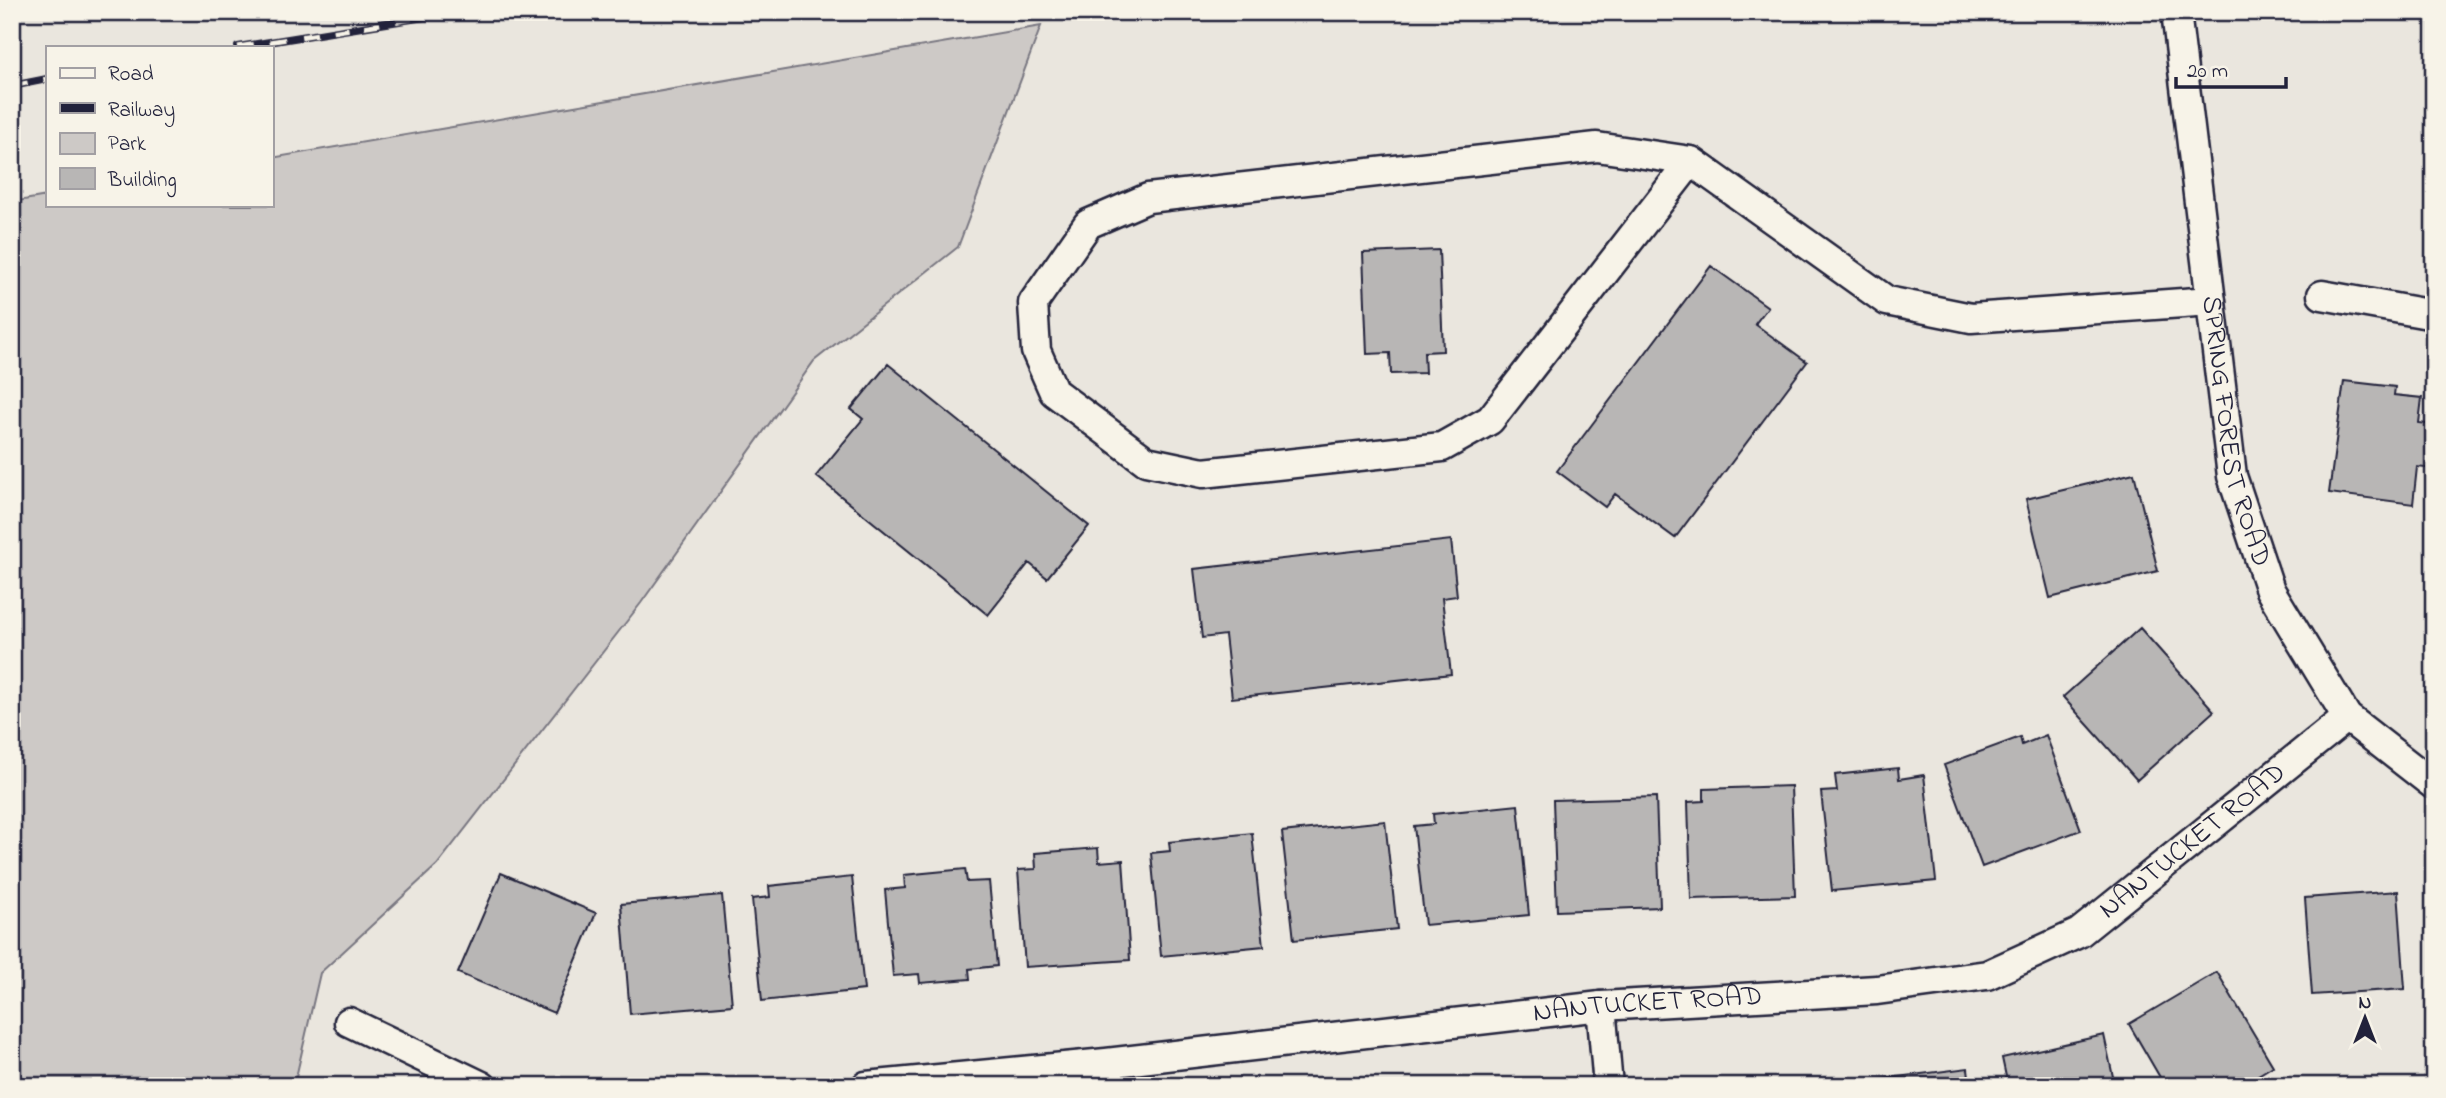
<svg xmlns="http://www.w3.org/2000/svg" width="2446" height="1098" viewBox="0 0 2446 1098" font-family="'Indie Flower',sans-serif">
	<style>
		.green { fill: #cdc9c6; stroke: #787680; stroke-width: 2 }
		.building { fill: #b8b6b5; stroke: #22223b; stroke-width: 2 }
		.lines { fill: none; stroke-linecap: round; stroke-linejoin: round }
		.minor-casing { stroke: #22223b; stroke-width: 33 }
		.minor { stroke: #f7f3e8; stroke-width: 28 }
		.rail-casing { stroke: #22223b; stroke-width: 8 }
		.rail { stroke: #f7f3e8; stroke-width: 5; stroke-dasharray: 16; stroke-linecap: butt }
		.labels { text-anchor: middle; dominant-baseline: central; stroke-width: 6; stroke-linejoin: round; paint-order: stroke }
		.street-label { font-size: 28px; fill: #22223b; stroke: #f7f3e8 }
	</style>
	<rect width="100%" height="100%" fill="#eae6de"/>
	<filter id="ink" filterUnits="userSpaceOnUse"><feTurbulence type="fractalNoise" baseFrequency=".0143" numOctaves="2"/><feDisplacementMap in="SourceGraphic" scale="14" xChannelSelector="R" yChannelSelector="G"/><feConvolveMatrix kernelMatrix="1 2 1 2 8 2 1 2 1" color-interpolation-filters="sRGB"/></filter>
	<g filter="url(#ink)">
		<path class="green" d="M1041,26l-83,221 -144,114 -173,242 -204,262 -117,108 -26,113h-282v-884l35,-6v9h224v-47z"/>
		<path class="building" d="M1439,250l4,101 -19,1 1,21 -34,1 -1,-21 -23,1 -4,-101z
			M1711,266l57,41 -13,17 52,38 -132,176 -60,-44 -10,13 -48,-36z
			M888,364l201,162 -42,52 -18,-15 -41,52 -172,-139 47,-57 -12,-10z
			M2344,381l51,6 -1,8 28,3 -3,25 15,2v44l-17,-2 -4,37 -84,-11z
			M2134,473l24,98 -108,27 -24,-99z
			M1451,540l6,56 -15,2 9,76 -219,24 -7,-63 -23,3 -8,-69z
			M2140,628l74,83 -77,69 -74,-83z
			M2046,735l35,95 -99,37 -38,-102 76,-28 2,8z
			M1898,768l1,11 25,-4 12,106 -104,10 -11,-99 16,-1 -2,-16z
			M1791,786l4,110 -104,3 -3,-97 16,-1v-12z
			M1656,797l4,110 -103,4 -4,-111z
			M1518,805l11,110 -104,10 -11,-99 20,-2 -1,-10z
			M1385,821l12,108 -103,11 -12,-108z
			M1252,833l12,113 -103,10 -10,-103 19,-2 -1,-9z
			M1098,848l1,14 24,-2 7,100 -105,7 -7,-97 18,-1 -1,-16z
			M965,869l2,13 22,-1 8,85 -28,3 1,10 -50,4 -1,-9 -26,2 -8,-86 20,-2 -1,-13z
			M501,873l95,40 -42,100 -96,-40z
			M852,877l12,113 -102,11 -10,-102 18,-2 -1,-11z
			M2398,891l7,98 -93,6 -7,-97z
			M722,895l10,110 -102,9 -9,-110z
			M2217,972l56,94 -33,20h-75l-36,-62z
			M2104,1035l11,51h-107l-6,-28z
			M1968,1068l2,18h-104v-5z
			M1821,1083v3h-103z"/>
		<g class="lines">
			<defs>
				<g id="minor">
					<path id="s1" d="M2176,12l56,464 38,114 77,127 87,68"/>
					<path d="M1691,161l-201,259 -48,27 -239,26 -57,-12 -92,-69 -18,-41 -3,-48 55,-79 60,-26 449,-51 94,14 196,140 84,17 240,-17"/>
					<path d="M2322,295l112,20"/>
					<path d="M1601,1006l7,80"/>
					<path d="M349,1022l133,64"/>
					<path id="s2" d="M866,1086l240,-23 495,-57 276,-16 110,-15 92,-42 268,-216"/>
				</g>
			</defs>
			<use href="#minor" class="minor-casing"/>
			<use href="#minor" class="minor"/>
			<defs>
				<path id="rail" d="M238,47l217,-35
					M12,86l35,-7"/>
			</defs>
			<use href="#rail" class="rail-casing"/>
			<use href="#rail" class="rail"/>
		</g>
	</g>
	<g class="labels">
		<g class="street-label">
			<text stroke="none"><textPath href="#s1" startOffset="424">SPRING FOREST ROAD</textPath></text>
			<text stroke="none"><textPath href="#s2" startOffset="1374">NANTUCKET ROAD</textPath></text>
			<text stroke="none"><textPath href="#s2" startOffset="786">NANTUCKET ROAD</textPath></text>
		</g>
	</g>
	<rect width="2446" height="1098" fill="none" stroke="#f7f3e8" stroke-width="42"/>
	<rect x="21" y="21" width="2404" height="1056" fill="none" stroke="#22223b" stroke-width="2.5" filter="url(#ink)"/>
	<rect x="46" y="46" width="228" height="161" fill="#f7f3e8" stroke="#a29fa3" stroke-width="2"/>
	<rect x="60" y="68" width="35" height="10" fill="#f7f3e8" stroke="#a29fa3" stroke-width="2"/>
	<text x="108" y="80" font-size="21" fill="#22223b">Road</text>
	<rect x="60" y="103" width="35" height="10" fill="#22223b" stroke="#a29fa3" stroke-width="2"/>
	<text x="108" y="116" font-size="21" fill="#22223b">Railway</text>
	<rect x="60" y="133" width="35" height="21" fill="#cdc9c6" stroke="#a29fa3" stroke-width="2"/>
	<text x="108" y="150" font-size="21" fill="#22223b">Park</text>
	<rect x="60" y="168" width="35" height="21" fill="#b8b6b5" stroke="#a29fa3" stroke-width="2"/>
	<text x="108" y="186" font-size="21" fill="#22223b">Building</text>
	<g transform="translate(2365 1018)" stroke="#f7f3e8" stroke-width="5" paint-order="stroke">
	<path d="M0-5L12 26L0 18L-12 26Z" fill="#22223b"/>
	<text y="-10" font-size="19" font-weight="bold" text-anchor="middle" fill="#22223b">N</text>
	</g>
	<path d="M2176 77v10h110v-10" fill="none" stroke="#22223b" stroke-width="3.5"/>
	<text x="2187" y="77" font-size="21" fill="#22223b" stroke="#f7f3e8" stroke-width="5" paint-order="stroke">20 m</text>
</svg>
